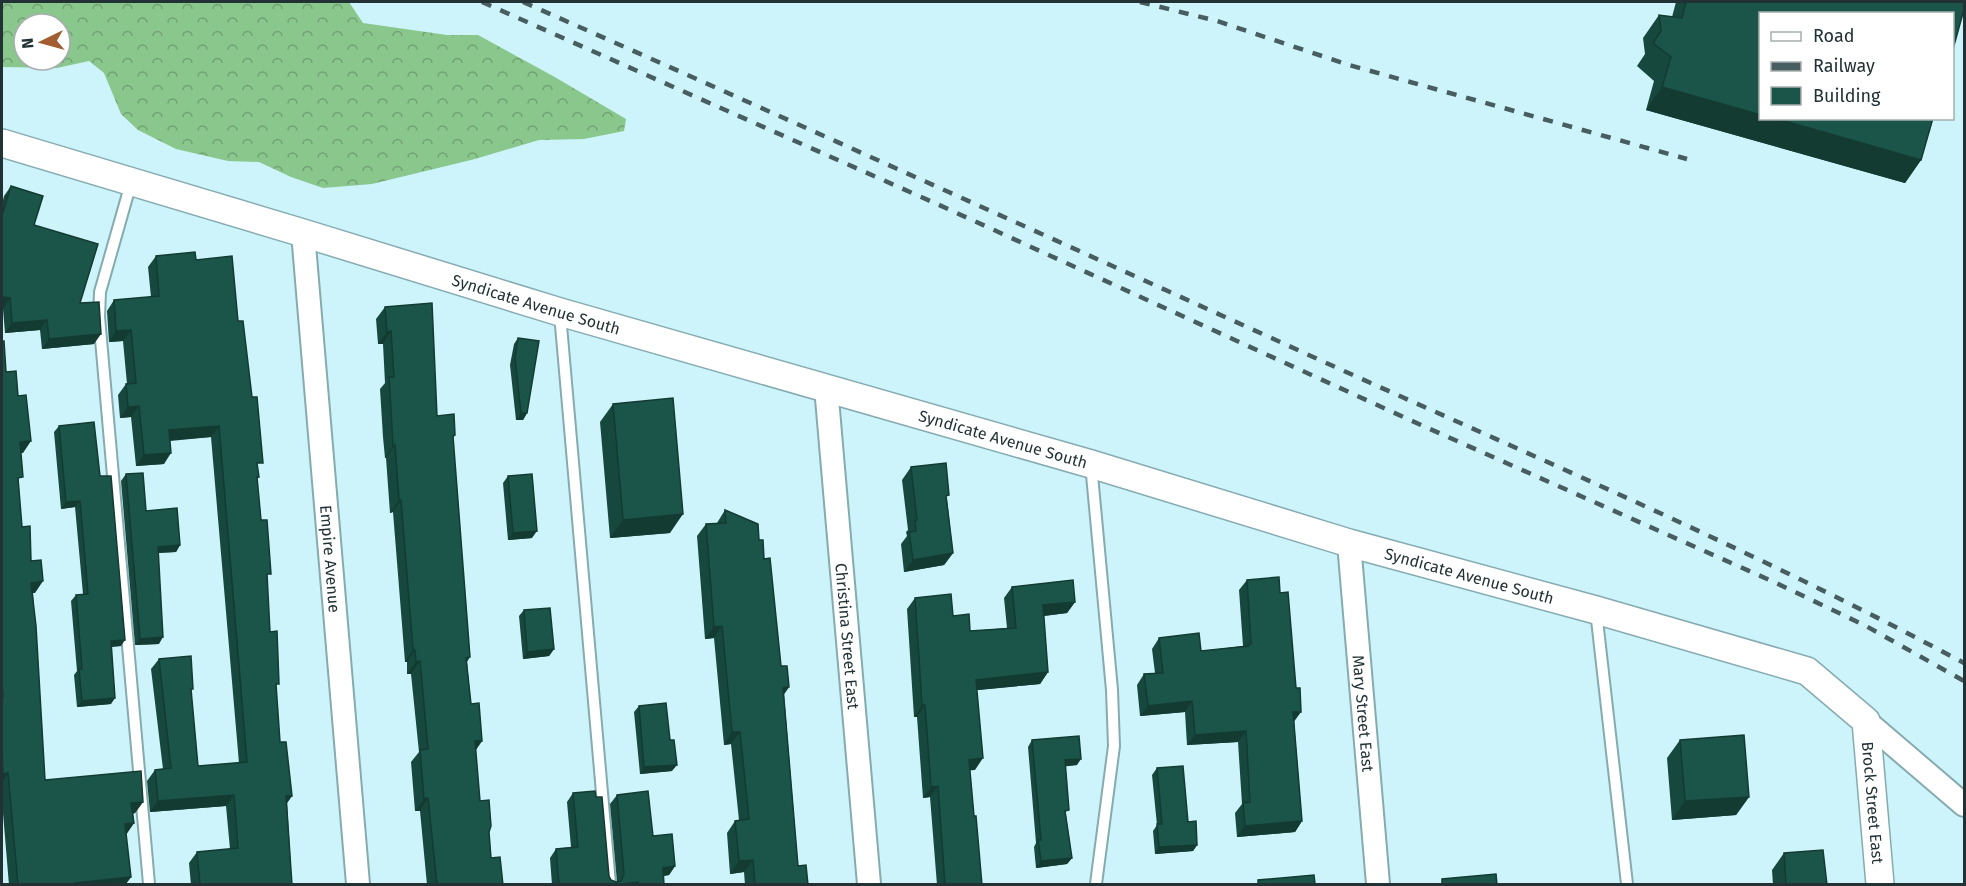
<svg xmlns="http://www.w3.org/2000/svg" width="1966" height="886" viewBox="0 0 1966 886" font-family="'Fira Sans',sans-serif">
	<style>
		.forest { fill: url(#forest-crowns); fill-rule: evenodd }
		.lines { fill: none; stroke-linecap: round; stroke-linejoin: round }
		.service-casing { stroke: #85abb0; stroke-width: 14 }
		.minor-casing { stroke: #85abb0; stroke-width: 26 }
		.tertiary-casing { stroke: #85abb0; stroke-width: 30 }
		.service { stroke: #fff; stroke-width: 10 }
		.minor { stroke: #fff; stroke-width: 22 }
		.tertiary { stroke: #fff; stroke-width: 27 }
		.rail { stroke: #485d60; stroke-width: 4.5; stroke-dasharray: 10 10; stroke-linecap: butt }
		.wall { fill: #17483e }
		.shaded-wall { fill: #133b32 }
		.building { fill: #1b5448; stroke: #133b32; stroke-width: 1.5 }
		.labels { text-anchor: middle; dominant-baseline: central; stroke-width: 6; stroke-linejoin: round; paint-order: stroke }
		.street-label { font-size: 16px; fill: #223234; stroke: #fff }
	</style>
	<defs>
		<pattern id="forest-crowns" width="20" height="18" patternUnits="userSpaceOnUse" patternTransform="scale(1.5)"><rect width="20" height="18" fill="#89c78c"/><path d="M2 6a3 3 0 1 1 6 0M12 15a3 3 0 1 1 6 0" fill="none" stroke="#70a273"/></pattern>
	</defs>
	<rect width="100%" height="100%" fill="#ccf4fa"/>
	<path class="forest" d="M2,2h347l14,21 84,12h31l75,41 73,43 -2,12 -40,8 -45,1 -64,19 -103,25 -49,4 -32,-11 -32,-15 -31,-1 -52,-12 -38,-19 -17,-16 -17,-41 -15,-12 -32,7 -55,-1zM24,24h36v36h-36z"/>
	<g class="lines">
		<defs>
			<path id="service" d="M131,183l-31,109 -1,25 50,567
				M560,314l50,570
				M1091,464l21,226 2,56 -18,138
				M1596,611l31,273"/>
			<g id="minor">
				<path id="s1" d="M303,233l55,651"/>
				<path id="s2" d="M826,387l43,497"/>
				<path id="s3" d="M1349,543l29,341"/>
				<path d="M1866,721l98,84"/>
			</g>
			<g id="tertiary">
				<path id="s4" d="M2,143l301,90 257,79 531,152 258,79 247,67 211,61 59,50 14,163"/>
			</g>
		</defs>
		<use href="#service" class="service-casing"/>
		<use href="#minor" class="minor-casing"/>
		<use href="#tertiary" class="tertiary-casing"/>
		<use href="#service" class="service"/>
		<use href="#minor" class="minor"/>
		<use href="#tertiary" class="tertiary"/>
		<path class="rail" d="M482,2l455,202 484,221 353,157 92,44 98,55
			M523,2c274,121 548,245 821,369 209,94 419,184 620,292
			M1140,2l77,19 132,44 338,94"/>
	</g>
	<path class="wall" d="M1676,2h289l-44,158 -16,23 -259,-73 8,-29 -17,-15 8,-12 -2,-16 16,-23 13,2z
		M11,186l69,117 14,41 -52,5 -2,-19 -35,3 -2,-24 -1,-1v-104l2,-8z
		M156,256l40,4 42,61 21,156 -2,2 10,101 3,52 6,56 4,54 12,54 -5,7 5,82h-101l-2,-22 8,-11 33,-3 -4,-43 -76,6 -3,-31 8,-11 8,-1 -12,-100 8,-10 32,33 7,74 41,-3 -28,-326 -41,4 -6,23 -28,2 -5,-49 -11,1 -2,-23 8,-11h1l-4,-43 -14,1 -2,-31 7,-11 37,-3 -3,-30z
		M385,307l52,109 18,19 -2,3 17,219 -3,5 4,42 11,37 -7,9 5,51 9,31 2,26 12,27h-76l-7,-74h-5l-4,-49 8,-10 -8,-78h-4v-12h-2l-12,-150 -3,1 -4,-55h-1l-2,-21 -3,-48 5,-6 -2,-39h-5l-2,-25z
		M518,338l9,75 -4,7h-7l-6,-55 4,-21z
		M2,341l4,31 17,81h-2l-3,31 4,43 9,34 4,32h-2l12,187 98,22 -8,11 -2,1 1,9 -8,11 5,43 -6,8h-116l-7,-84z
		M613,404l57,129 -60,5 -10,-116z
		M59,426l62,220 -10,1v57l-34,3 -3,-32 3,-4 -6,-70 5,-6 7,-1 -8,-87 -14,2 -7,-77z
		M911,467l36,32 6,54 -9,12 -40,7 -3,-28 6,-8 -1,-4 2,-2 -6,-50z
		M126,474l20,37 34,34 -4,7 -18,1 1,91 -24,1 -14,-164z
		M508,476l24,62 -24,2 -5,-57z
		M725,510l34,30 5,19 17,107 8,21 -5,7 14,172 10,19h-63l-1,-13 -14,2 -3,-41 8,-12 4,-1 -8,-76 -7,1 -10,-107 -9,1 -8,-103 9,-12 11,-1z
		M1247,580l47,141 8,100 -7,11 -58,5 -2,-24 7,-9 -4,-62 -51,3 -2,-33 -45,4 -3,-31 7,-11 11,-1 -3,-24 7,-11 42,13 42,-5 -4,-56z
		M1012,587l63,15 -8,11 -23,3 4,56 -8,12 -63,6 -2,80h-5l4,46 8,69h-45l-7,-88 -7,1 -6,-81h-3l-7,-108 8,-11 38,18 17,15 37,-3 -3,-30z
		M524,610l30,39 -5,7 -26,3 -4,-43z
		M639,706l33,65 -32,3 -6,-62z
		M1032,740l45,25 -12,1 1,49 6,43 -5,6 -31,4 -2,-21 2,-4 -8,-96z
		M1680,740l69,57 -13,18 -64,5 -5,-62z
		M1157,768l31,54 9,23 -4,6 -38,3 -2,-23 4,-6 -5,-50z
		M573,793l38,87 6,2 -7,-78 7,-9 36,41 22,30 -6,9 -5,1v9h-112l-2,-27 6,-9 15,-2 -4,-45z
		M1784,853l43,32h-54l-1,-15z"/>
	<path class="shaded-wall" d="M1662,87l99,28v3h13l147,42 -16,23 -259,-73z
		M2,297l8,1 -7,11 -1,-1z
		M47,320l-7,10 -35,3 7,-10z
		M131,330l-8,11 -14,1 7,-11z
		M391,331l-8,13h-5l9,-12z
		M101,334l-7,10 -52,5 7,-10z
		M139,406l-8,11 -11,1 8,-11z
		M521,413h6l-4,7h-7z
		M219,426l-8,11 -49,4 7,-11z
		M31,441l-8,12 -11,1 8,-12z
		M395,445l-9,13h-1l8,-12z
		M171,453l-7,11 -28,2 8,-11z
		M399,500h2l-8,12 -3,1z
		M80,501l-5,6 -14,2 5,-7z
		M683,514l-13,19 -60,5 13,-18z
		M537,531l-5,7 -24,2 5,-7z
		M180,545l-4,7 -23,1 5,-6z
		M953,553l-9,12 -40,7 9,-12z
		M43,581l-8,12 -12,1 8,-11z
		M1075,602l-8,11 -32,4 8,-12z
		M722,626l-8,12 -9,1 9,-12z
		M163,637l-4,7 -24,1 5,-6z
		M125,640l-4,6 -15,1 5,-6z
		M554,649l-5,7 -26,3 4,-7z
		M413,650h2l-8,12h-2z
		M420,661l-9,13h-4l9,-12z
		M1048,672l-8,12 -72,7 8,-11z
		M789,687l-9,13 3,-12z
		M115,698l-4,6 -34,3 5,-6z
		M1192,701l-7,11 -45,4 8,-10z
		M922,705h3l-8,12h-3z
		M1293,712h8l-8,11z
		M1246,731l-8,11 -51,3 8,-10z
		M732,732h8l-9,12 -7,1z
		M475,741h7l-8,12z
		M983,758l-8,12 -14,1 8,-11z
		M1081,759l-4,6 -17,2 5,-7z
		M677,765l-5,6 -32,3 4,-7z
		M8,773l-6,10v-7l1,-2z
		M938,786l-8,11 -7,1 8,-11z
		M234,795l-8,11 -76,6 8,-11z
		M286,796h6l-8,11z
		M1749,797l-13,18 -64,5 13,-19z
		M428,798l-8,13h-5l9,-12z
		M143,802l-8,11 -12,1 8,-11z
		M1302,821l-7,11 -58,5 8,-11z
		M134,823l-8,12 -1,-11z
		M1197,845l-4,6 -38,3 4,-7z
		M1072,858l-5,6 -31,4 5,-7z
		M753,860l-9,12 -14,2 9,-13z
		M675,866l-6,9 -13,2 7,-9z
		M131,877l-6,8h-51l1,-2z
		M638,882l-1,3h-24z"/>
	<path class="building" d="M1686,2h279v4l-12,43v-35h-192v101l-99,-28 9,-30 -18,-14 8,-12 -2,-16 23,3z
		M1774,118h159l-12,42z
		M11,186l32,10 -9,29 64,19 -18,59 19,-1 2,32 -52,5 -2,-19 -35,3 -2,-25 -8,-1v-82z
		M195,252l1,8 36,-4 6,65h5l9,76h5l6,66h-6l2,14h-2l4,43h6l4,54h-4l3,58 7,-1 2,53h-3l4,58h6l6,54h-6l6,89h-92l-3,-33 41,-4 -4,-53 -76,6 -3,-31 16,-2 -12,-109 32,-3 2,33h-2l7,77 49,-4 -28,-336 -50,4 2,23 -27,2 -5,-49 -11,1 -2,-23 10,-1 -5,-53 -15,1 -2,-31 45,-4 -3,-40z
		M432,303l5,113 17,-2 1,21 -2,1 17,221 -4,1 5,46 8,-1 3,38h-7l5,60 9,-1 2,26 -2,6 2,26 9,-1 3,28h-66l-9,-87 -4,1 -4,-49 8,-1 -8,-88 -4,1 -1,-12h-2l-12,-150h-2l-4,-55 -2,1 -4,-69h5l-3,-46 -4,1 -2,-25z
		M518,338l21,3 -12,72h-6l-6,-55z
		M2,341h2l2,31 10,-1 2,25 8,-1 5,46 -11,1 3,35 -5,1 4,49 8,-1 1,35 10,-1 2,21 -12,2 5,43 9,154 96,-9 2,31 -12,1 3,20 -9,1 6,53 -56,6v2h-57l-10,-112 -5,1 -1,-24v-53h1l-1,-12z
		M673,398l10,116 -60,6 -10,-116z
		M94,422l6,54h11l14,164 -14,1 4,57 -33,3 -3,-32h3l-6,-74 12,-1 -8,-93 -14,1 -7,-76z
		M946,463l3,32 -3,1 7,57 -40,7 -4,-28 7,-1 -1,-11h2l-6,-53z
		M143,473l3,38 31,-3 3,37 -22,2 5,90 -23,2 -14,-165z
		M532,474l5,57 -24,2 -5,-57z
		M725,510l33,14 1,16h4l1,19 6,-1 11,108h6l2,21 -6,1 15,178 8,-1 2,20h-53l-2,-25 -14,1 -4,-40 14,-2 -9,-87h-8l-10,-106 -8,1 -8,-103 20,-1z
		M1279,577l1,16 8,-1 8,96h4l1,24h-8l9,109 -57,5 -2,-23 7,-1 -4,-71 -51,4 -3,-34 -44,5 -4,-32 19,-1 -4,-35 40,-5 2,18 48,-5 -1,-2h3l-4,-64z
		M1073,580l2,22 -32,3 5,67 -72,8 7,78 -14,2 5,56h2l6,69h-37l-7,-99 -7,1 -6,-82h-3l-7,-107 36,-4 2,22 16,-2 1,17 46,-3 -4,-41z
		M550,608l4,41 -27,3 -3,-42z
		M666,703l4,37h4l3,25 -33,2 -5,-61z
		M1744,735l5,62 -64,4 -5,-61z
		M1079,736l2,23 -16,1 4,50 -4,1 7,47 -31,3 -3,-21h3l-9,-100z
		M1183,766l5,56 8,-1 1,24 -38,2 -2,-23h5l-5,-56z
		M595,791l1,6h6l7,79 2,4 5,2 5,-1 3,-7 -7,-79 31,-4 5,45 19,-2 3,32 -12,2 1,17h-25l-1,-3 -25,3h-54l-3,-36 22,-2 -5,-54z
		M1823,850l4,35h-41l-2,-32z
		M1496,874l1,11h-55v-6z
		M1314,875l1,9 2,1h-59v-5z"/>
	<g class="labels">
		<g class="street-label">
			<text stroke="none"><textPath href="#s4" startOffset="558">Syndicate Avenue South</textPath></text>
			<text stroke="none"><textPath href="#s4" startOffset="1044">Syndicate Avenue South</textPath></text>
			<text stroke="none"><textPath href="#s1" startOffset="327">Empire Avenue</textPath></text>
			<text stroke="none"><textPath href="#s4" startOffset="1530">Syndicate Avenue South</textPath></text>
			<text stroke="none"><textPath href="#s2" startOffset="250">Christina Street East</textPath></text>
			<text stroke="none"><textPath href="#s3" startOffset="171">Mary Street East</textPath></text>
			<text stroke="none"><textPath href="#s4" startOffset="2040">Brock Street East</textPath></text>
		</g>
	</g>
	<rect width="1966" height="886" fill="none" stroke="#223234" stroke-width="6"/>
	<rect x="1759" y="12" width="195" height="108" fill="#ffffff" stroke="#a7adae" stroke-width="1.5"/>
	<rect x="1771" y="32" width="30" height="9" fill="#ffffff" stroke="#a7adae" stroke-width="1.5"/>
	<text x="1813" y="42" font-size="18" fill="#223234">Road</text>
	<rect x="1771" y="62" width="30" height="9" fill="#485d60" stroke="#a7adae" stroke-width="1.5"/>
	<text x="1813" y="72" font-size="18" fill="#223234">Railway</text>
	<rect x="1771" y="87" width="30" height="18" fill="#1b5448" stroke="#a7adae" stroke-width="1.5"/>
	<text x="1813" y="102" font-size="18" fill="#223234">Building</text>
	<g transform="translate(42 42) rotate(265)"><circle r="28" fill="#ffffff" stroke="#a7adae" stroke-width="1.5"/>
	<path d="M0-4.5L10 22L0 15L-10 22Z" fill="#a25e30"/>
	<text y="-9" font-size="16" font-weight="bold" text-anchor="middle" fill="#223234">N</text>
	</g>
</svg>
